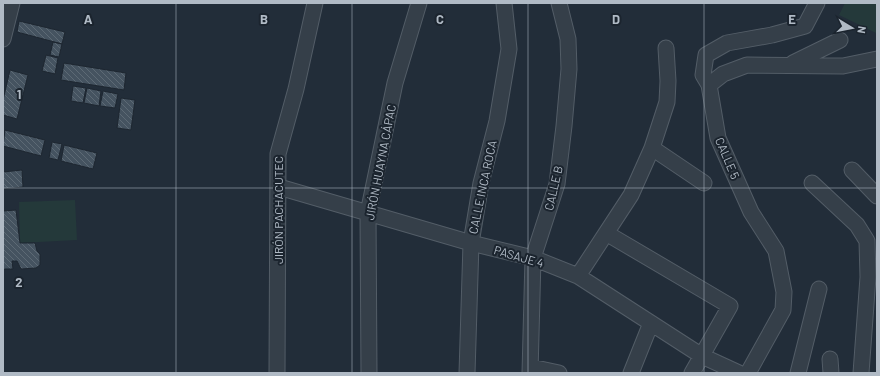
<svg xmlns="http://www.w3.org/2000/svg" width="880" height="376" viewBox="0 0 880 376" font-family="Barlow,sans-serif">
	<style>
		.green { fill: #24393a }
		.building { fill: url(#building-back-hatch); stroke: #1d2630 }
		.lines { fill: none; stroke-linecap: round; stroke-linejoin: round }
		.minor-casing { stroke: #535d67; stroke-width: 17 }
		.minor { stroke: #353f49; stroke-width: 15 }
		.grid { fill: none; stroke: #b0bac5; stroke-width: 1; stroke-opacity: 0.55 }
		.labels { text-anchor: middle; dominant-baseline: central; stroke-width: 4; stroke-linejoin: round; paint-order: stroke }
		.street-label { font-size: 12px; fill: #b0bac5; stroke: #1b242e }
		.grid-label { font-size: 13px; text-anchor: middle; font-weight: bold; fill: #b0bac5; stroke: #1b242e; stroke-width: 4; stroke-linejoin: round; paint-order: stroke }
	</style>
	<defs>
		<pattern id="building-back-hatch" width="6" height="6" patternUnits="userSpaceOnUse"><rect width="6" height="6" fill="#455360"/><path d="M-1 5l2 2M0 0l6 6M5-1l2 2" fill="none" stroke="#5d6a75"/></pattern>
	</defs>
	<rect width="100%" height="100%" fill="#222d39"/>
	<path class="green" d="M845,3h32l-1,30 -37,-18z
		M75,200l2,40 -57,3 -1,-41z"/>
	<path class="building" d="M19,21l46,11 -3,12 -45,-12z
		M53,42l9,2 -3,13 -9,-2z
		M46,55l12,3 -3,16 -13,-3z
		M64,63l62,10 -2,17 -63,-10z
		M10,70l18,5 -11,44 -14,-4v-15z
		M73,86l13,2 -3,15 -12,-2z
		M87,88l14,3 -2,15 -15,-3z
		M103,91l15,3 -3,14 -15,-2z
		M121,98l14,2 -4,30 -14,-2z
		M5,130l40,10 -4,16 -38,-10z
		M52,142l10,2 -4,16 -9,-2z
		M64,145l33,8 -4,16 -32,-8z
		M22,170l1,17 -20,2v-17z
		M16,210l4,33h15l2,8 3,3v11l-4,3 -15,1 -4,-8h-5l1,8h-10v-58z"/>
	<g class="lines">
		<defs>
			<path id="minor" d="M3,39l9,-36
				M793,63l47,-23
				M709,85l14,-11 24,-9 96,1 34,-7
				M652,148l52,35
				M852,170l25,26
				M812,183l45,42 10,16 1,36 -7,96
				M279,187l192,56 62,15 45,18 124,80 37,17
				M606,233l124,73 -38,67
				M578,276l53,-81 21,-47 15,-46 1,-21 -2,-33
				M830,359l1,14
				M531,367l28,6
				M277,373l1,-219 18,-65 19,-86
				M369,373l-1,-160 27,-130 24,-80
				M467,373l4,-130 10,-60 16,-62 12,-72 -5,-46
				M530,373l3,-115 24,-74 7,-58 5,-57 -1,-30 -9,-36
				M631,373l20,-50
				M748,373l35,-63 1,-18 -8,-41 -25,-39 -33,-74 -9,-53 -6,-10 3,-20 21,-12 45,-8 33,-9 12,-23
				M798,373l21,-84"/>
		</defs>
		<use href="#minor" class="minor-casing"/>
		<use href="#minor" class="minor"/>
	</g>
	<path class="grid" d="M176,3v370M352,3v370M528,3v370M704,3v370M3,188h874"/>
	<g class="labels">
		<g class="street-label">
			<text transform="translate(728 158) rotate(67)">CALLE 5</text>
			<text transform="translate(380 162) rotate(-79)">JIRÓN HUAYNA CÁPAC</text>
			<text transform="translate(482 187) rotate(-78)">CALLE INCA ROCA</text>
			<text transform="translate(553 188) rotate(-77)">CALLE B</text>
			<text transform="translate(278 210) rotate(-90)">JIRÓN PACHACUTEC</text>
			<text transform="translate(519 256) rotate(16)">PASAJE 4</text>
		</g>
	</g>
	<g class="grid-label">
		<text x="88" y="24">A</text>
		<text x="264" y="24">B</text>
		<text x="440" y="24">C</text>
		<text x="616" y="24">D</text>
		<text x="792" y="24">E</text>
		<text x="19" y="99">1</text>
		<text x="19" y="287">2</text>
	</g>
	<rect width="880" height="376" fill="none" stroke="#b0bac5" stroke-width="8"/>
	<g transform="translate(852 28) rotate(100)" stroke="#1b242e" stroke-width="3" paint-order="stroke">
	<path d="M0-3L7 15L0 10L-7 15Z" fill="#b0bac5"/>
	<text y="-6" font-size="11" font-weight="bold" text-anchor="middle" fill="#b0bac5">N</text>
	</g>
</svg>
